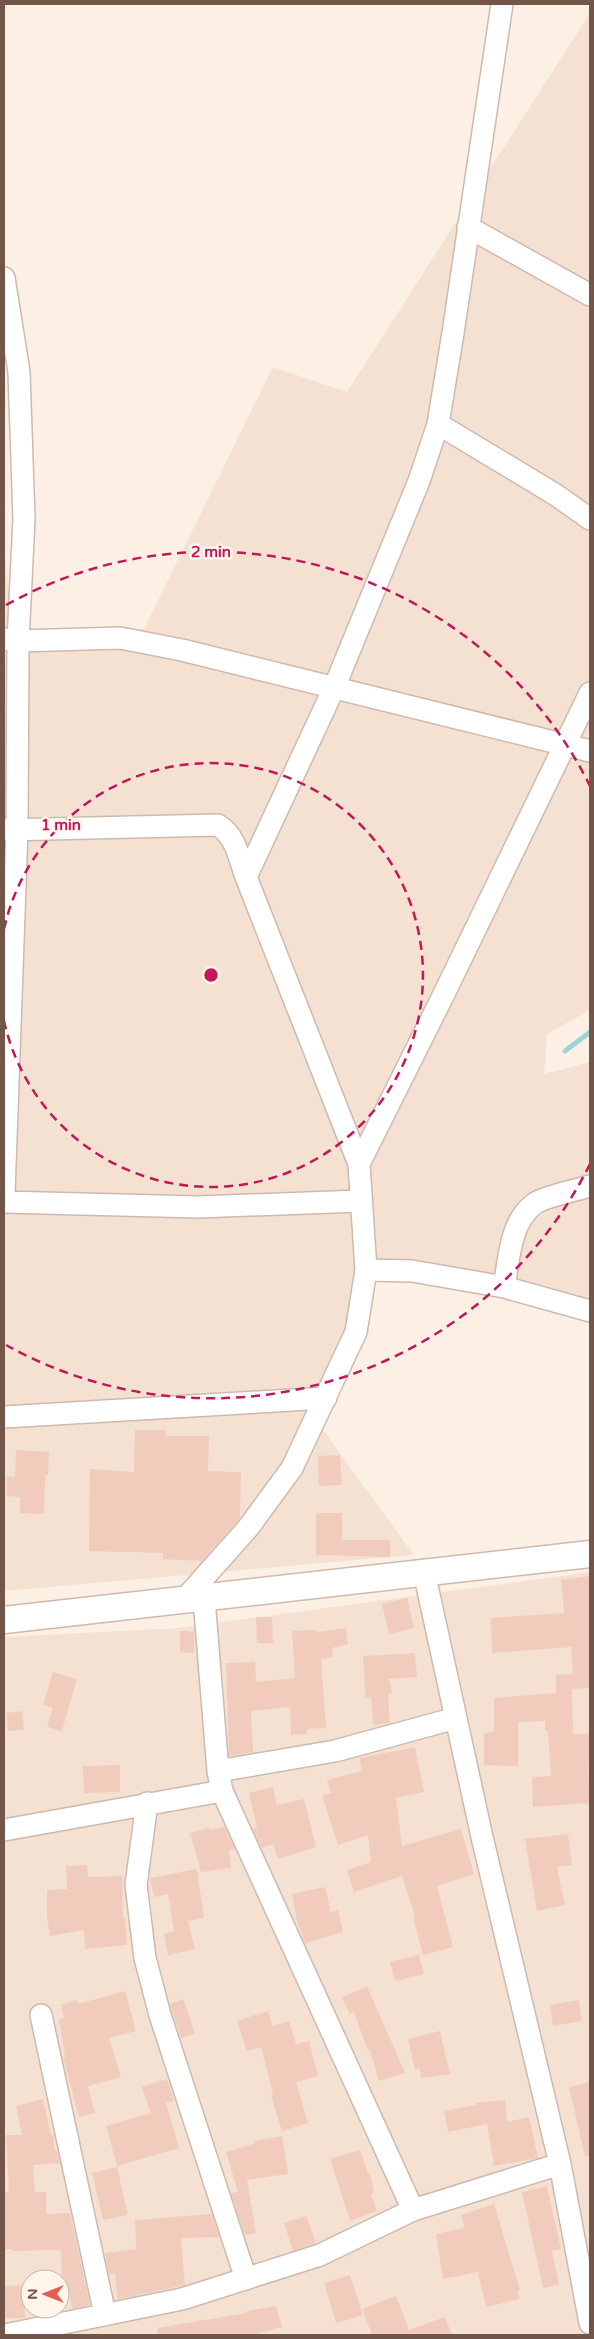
<svg xmlns="http://www.w3.org/2000/svg" width="594" height="2339" viewBox="0 0 594 2339" font-family="'Varela Round',sans-serif">
	<style>
		.residential { fill: #f4e1d2; fill-rule: evenodd }
		.lines { fill: none; stroke-linecap: round; stroke-linejoin: round }
		.stream { stroke: #9fd4d7; stroke-width: 5 }
		.building { fill: #f1ccbc }
		.minor-casing { stroke: #cfb9ae; stroke-width: 24 }
		.tertiary-casing { stroke: #cfb9ae; stroke-width: 29 }
		.minor { stroke: #fff; stroke-width: 21 }
		.tertiary { stroke: #fff; stroke-width: 26 }
		.ring { fill: none; stroke: #c2185b; stroke-width: 2.5; stroke-dasharray: 9 6 }
		.centre { fill: #c2185b; stroke: #fff5ea; stroke-width: 2.5 }
		.ring-label { font-size: 15px; text-anchor: middle; font-weight: bold; fill: #c2185b; stroke: #fff5ea; stroke-width: 5; stroke-linejoin: round; paint-order: stroke }
	</style>
	<rect width="100%" height="100%" fill="#fcf0e4"/>
	<path class="residential" d="M590,13v997l-43,24 -3,40 46,-12v260l-166,-47 -46,1 -69,135 105,144 -410,36v-1044l9,88 131,-6 129,-262 74,25z
		M590,1572v763h-586v-698l175,-9zM30,2279h30v30h-30z"/>
	<g class="lines">
		<path class="stream" d="M565,1051l25,-19"/>
	</g>
	<path class="building" d="M135,1430h31v6h43l-1,35 33,1 -1,46 -38,43 -39,-2v-6l-74,-2 1,-82 44,3z
		M16,1450l33,2 -1,23h-3l-1,39 -24,-1v-16l-13,-1v-20l8,1z
		M340,1455l2,30 -23,1 -1,-30z
		M316,1513h26v27h48v17l-74,-2z
		M590,1576v112l-18,1 1,45h17v32h-2l2,37 -57,4 -1,-30 19,-1 -3,-45h-3v-10l-27,1v44l-34,-1v-31l10,-3v-33l62,-5v-18l17,-1 -2,-27 -79,6 -1,-35 73,-5 -3,-33z
		M407,1598l7,30 -25,6 -7,-30z
		M256,1617h16l1,26h-16z
		M346,1628l2,16 -16,4 1,9 -12,2 5,69 -19,1v5l-16,1 -1,-28 -39,4 2,41 -24,4 -3,-93 29,-1 1,20 39,-4 -3,-47 25,-1v2z
		M180,1631l14,1v21l-14,-1z
		M415,1653l2,24 -28,2 3,15 -4,1 2,28 -17,2 -2,-28 -5,1 -1,-9 -2,-33z
		M53,1672l24,7 -15,52 -15,-4 6,-19 -10,-3z
		M22,1711l2,19 -16,1 -2,-18z
		M415,1747l9,45 -28,6 6,48 59,-17 13,45 -37,12 16,61 -30,8 -10,-38 2,-1 -13,-40 -48,16 -7,-22 24,-8 -3,-27 -30,10 -16,-50 9,-2 -4,-13 35,-9 -3,-13z
		M120,1765v27l-36,1 -1,-27z
		M273,1787l4,18 27,-6 12,48 -38,12 -5,-15 -11,4 -9,-19 4,-2 -8,-34z
		M224,1827l11,22 -6,1 2,18 -30,4 -11,-39 19,-5 1,2z
		M568,1834l4,31 -15,2 8,38 -28,6 -12,-72z
		M87,1865l1,12 34,-1 1,42 2,-1 2,28 -42,4 -1,-19 -34,6 -3,-19v-27l20,-1 -1,-23z
		M197,1869l7,49 -16,3 7,28 -27,6 -4,-21 10,-3 -6,-37 -14,3 -4,-19z
		M325,1887l6,25 7,-2 5,22 -38,11 -8,-22 -5,-27z
		M419,1955l5,19 -29,7 -5,-19z
		M367,1986l38,87 -26,8 -9,-31 -2,1 -14,-39 -4,2 -8,-16z
		M125,1991l11,40 -27,7 12,39 -33,9 7,27 -16,4 -16,-60h2l-6,-38 5,-1 -3,-13 16,-5 1,4z
		M183,1999l12,34 -14,5 -11,-34z
		M579,2000l3,21 -29,5 -3,-21z
		M268,2011l5,15 16,-5 7,23 13,-3 9,35 -22,6 12,41 -26,8 -11,-36 2,-1 -12,-47 -14,4 -10,-30z
		M440,2031l10,43 -29,4 -1,-10 -5,2 -7,-31z
		M167,2079l7,22 -8,2 13,45 -62,18 -11,-40 45,-13 -9,-26z
		M590,2082v73l-5,1 -16,-69z
		M43,2099l8,36h3v15h3l3,13 -27,2 2,27h11v22l24,-1 20,92 -18,4 -4,-25h-6l-1,-34 -49,1v-2h-8v-57l5,-1 -3,-56h16l-6,-29z
		M505,2100l2,22 22,-5 9,41 -44,8 -7,-42 -39,8 -4,-21 33,-6v-2z
		M282,2136l6,38 -41,6 9,53 -11,2 -14,-42 7,-1 -12,-40 28,-8v-3z
		M360,2150l8,23h2l4,20 -3,1 6,17 -27,10 -20,-62z
		M117,2167l11,48 -25,5 -11,-47z
		M547,2186l14,63 -9,2 7,34 -16,3 -21,-96z
		M494,2204l26,86 -3,1 3,8 -34,8 -8,-35 -35,7 -7,-45 29,-6 -4,-13z
		M212,2214l7,23 -38,1 4,47 -67,14 -3,-25 -6,1 -4,-22 31,-4 -1,-29z
		M306,2216l10,27 -23,8 -9,-28z
		M350,2275l13,40 -27,8 -12,-40z
		M24,2285l1,33h-20l-1,-32z
		M396,2296l13,34 36,-13 7,18h-80l-10,-26z
		M276,2306l6,21 -29,8h-95l-1,-7 90,-15v-2z"/>
	<g class="lines">
		<defs>
			<path id="minor" d="M468,227l122,68
				M4,278l15,94 5,147 -6,122 -1,189 -13,363
				M438,424l118,71 34,24
				M4,639l14,2 102,-3 62,12 408,101
				M4,830l214,-5c18,11 21,33 28,52l113,287 7,106 -10,62 -64,136 -44,60 -65,73
				M246,877l88,-189 85,-207 19,-57 15,-91 49,-329
				M359,1164l83,-166 148,-305
				M4,1202l194,5 162,-6
				M366,1270l46,1 92,16 86,24
				M504,1287c5,-28 6,-65 30,-83 9,-7 43,-14 56,-18
				M4,1417l322,-19
				M424,1572l58,265 78,327 30,159
				M204,1599l14,172 4,20 191,419
				M218,1771l117,-20 121,-33
				M147,1803l-11,82 9,73 15,57 86,264
				M4,1830l218,-39
				M41,2015l64,300
				M5,2335l177,-36 138,-44 93,-45 147,-46"/>
			<path id="tertiary" d="M4,1620l586,-66"/>
		</defs>
		<use href="#minor" class="minor-casing"/>
		<use href="#tertiary" class="tertiary-casing"/>
		<use href="#minor" class="minor"/>
		<use href="#tertiary" class="tertiary"/>
	</g>
	<g class="ring">
		<path d="M4 929A212 212 0 1 1 4 1021"/>
		<path d="M590 1164A423 423 0 0 1 6 1345M6 605A423 423 0 0 1 590 786"/>
	</g>
	<circle cx="211" cy="975" r="8" class="centre"/>
	<g class="ring-label">
		<text x="211" y="557">2 min</text>
		<text x="61" y="830">1 min</text>
	</g>
	<rect width="594" height="2339" fill="none" stroke="#74554a" stroke-width="10"/>
	<g transform="translate(45 2294) rotate(270)"><circle r="24" fill="#fff5ea" stroke="#c7b5aa"/>
	<path d="M0-4L9 19L0 12L-9 19Z" fill="#e55d4a"/>
	<text y="-8" font-size="14" font-weight="bold" text-anchor="middle" fill="#74554a">N</text>
	</g>
</svg>
